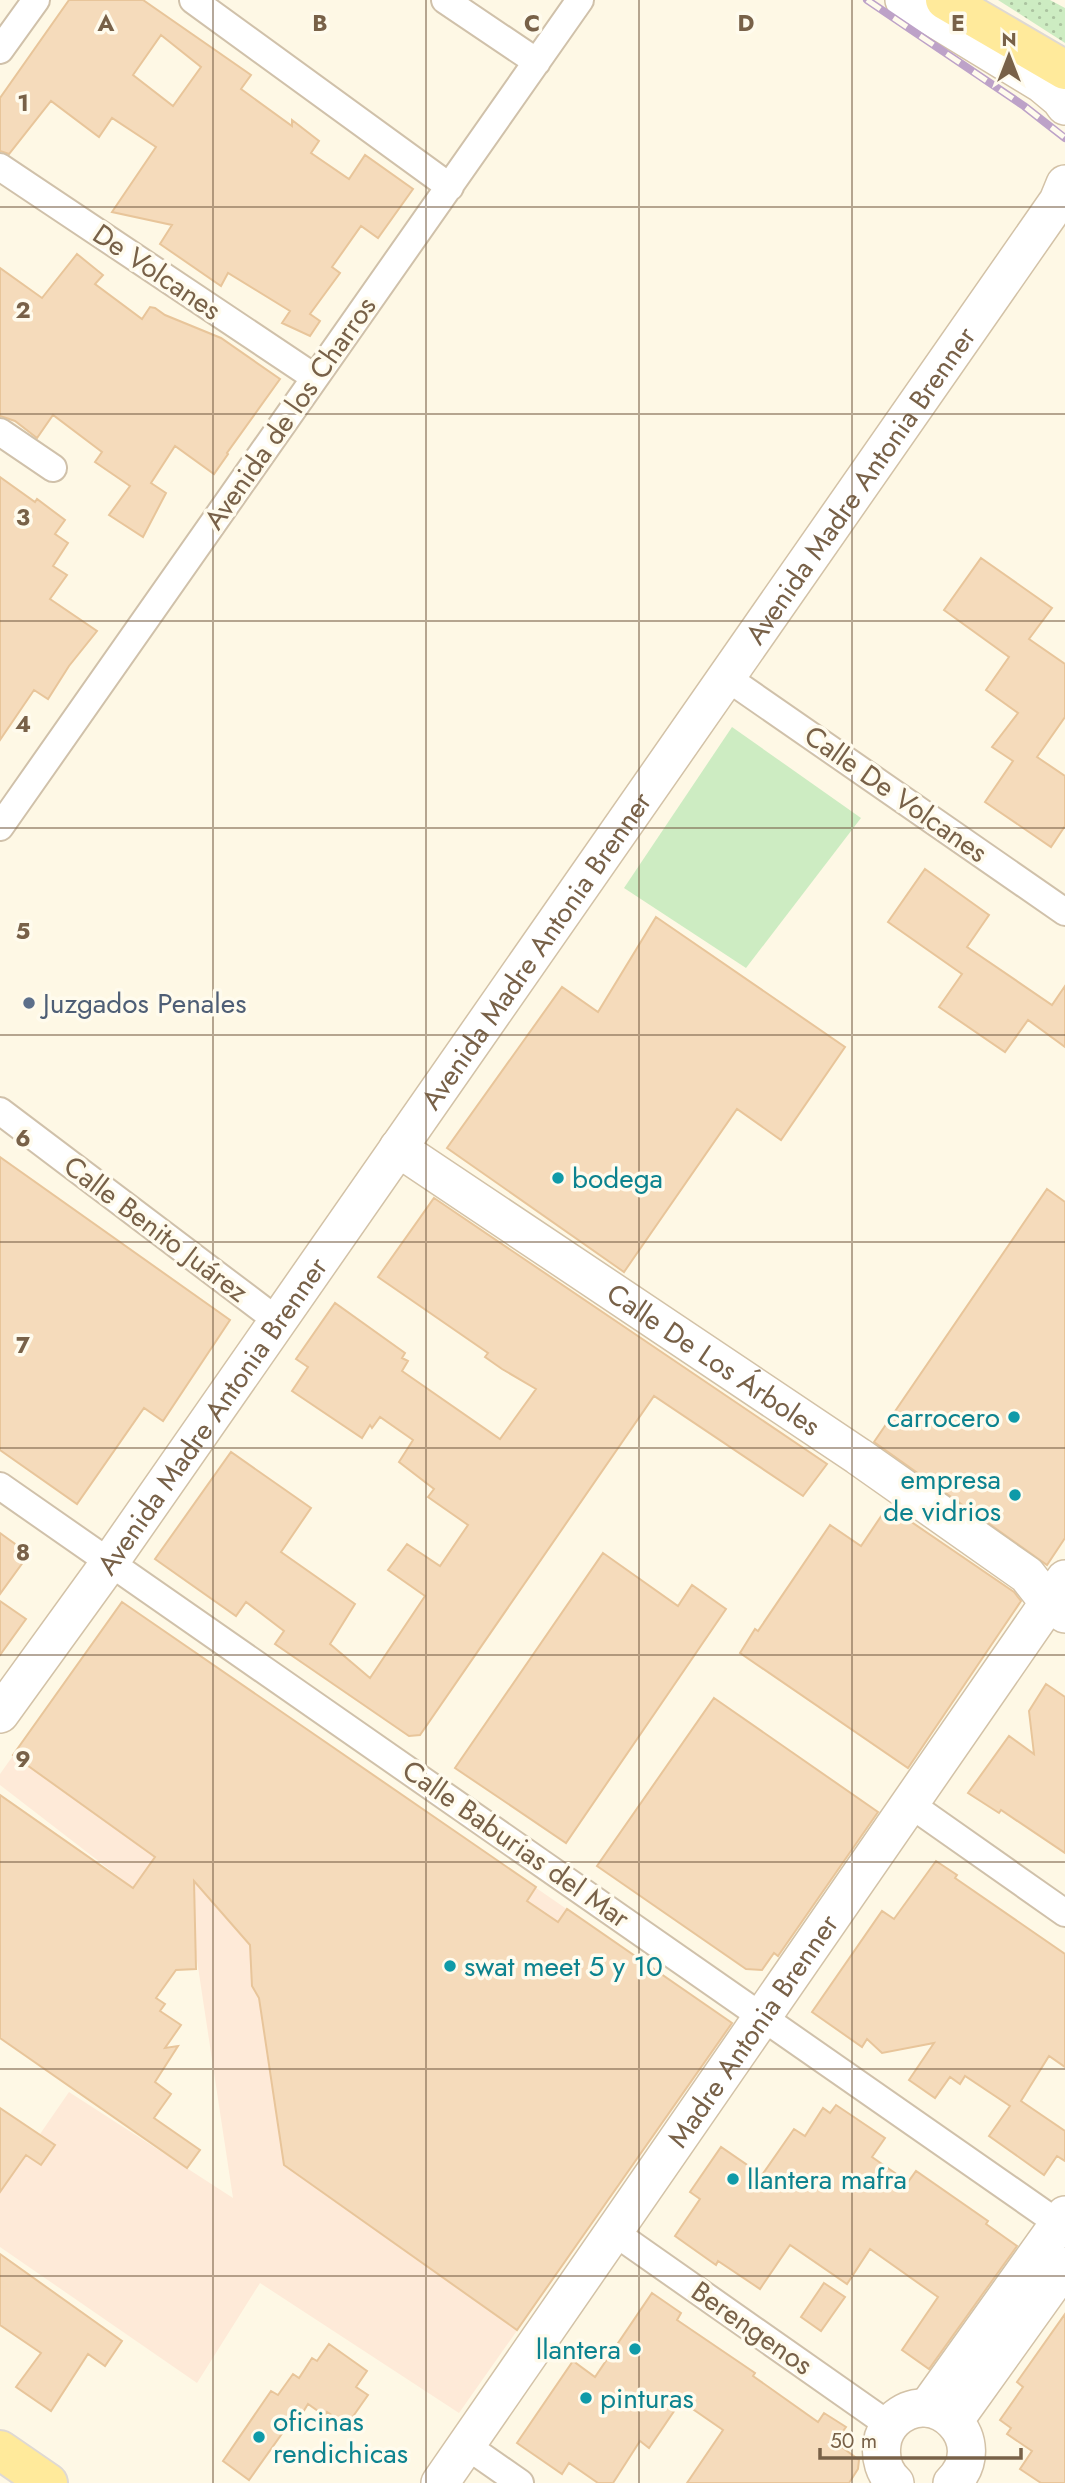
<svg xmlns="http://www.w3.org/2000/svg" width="1065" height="2483" viewBox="0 0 1065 2483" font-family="Jost,sans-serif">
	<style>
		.commercial { fill: #feead8 }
		.grass { fill: url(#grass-dots) }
		.pitch { fill: #cdecc2 }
		.building { fill: #f5dbbb; stroke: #e8c59a; stroke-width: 2; fill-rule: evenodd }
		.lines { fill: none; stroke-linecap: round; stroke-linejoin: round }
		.street-casing { stroke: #d0c1aa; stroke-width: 30 }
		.secondary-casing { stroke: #d3c2a7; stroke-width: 40 }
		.primary-casing { stroke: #dfd9d3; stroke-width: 42 }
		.street { stroke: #fff; stroke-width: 26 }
		.secondary { stroke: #fff; stroke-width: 37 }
		.primary { stroke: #ffea9b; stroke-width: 38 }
		.rail-casing { stroke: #bda2c8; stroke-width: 8 }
		.rail { stroke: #fffbed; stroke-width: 5; stroke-dasharray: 16; stroke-linecap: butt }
		.grid { fill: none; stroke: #786148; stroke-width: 2; stroke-opacity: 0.55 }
		.service-dot { fill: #5c6f8a; stroke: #fffbed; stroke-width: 2.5 }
		.culture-dot { fill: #0f9aa8; stroke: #fffbed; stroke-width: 2.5 }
		.labels { text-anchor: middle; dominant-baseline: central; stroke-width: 7; stroke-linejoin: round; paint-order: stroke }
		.street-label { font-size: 28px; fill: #786148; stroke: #fffbed }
		.service-label { font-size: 28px; fill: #4e5e75; stroke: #fffbed; text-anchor: start }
		.culture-label { font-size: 28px; fill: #0d838f; stroke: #fffbed; text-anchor: start }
		.grid-label { font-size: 23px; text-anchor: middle; font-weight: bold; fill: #786148; stroke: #fffbed; stroke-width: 7; stroke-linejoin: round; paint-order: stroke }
	</style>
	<defs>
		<pattern id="grass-dots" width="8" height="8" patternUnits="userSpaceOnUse" patternTransform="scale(1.75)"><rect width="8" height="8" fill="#cdecc2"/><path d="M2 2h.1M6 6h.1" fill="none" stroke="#abc3a0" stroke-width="1.8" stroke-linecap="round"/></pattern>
	</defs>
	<rect width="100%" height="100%" fill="#fef8e5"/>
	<path class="commercial" d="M122,1602l611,422 -274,389 -199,-130 -63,100 -197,-136v-55l69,-100 164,106 -40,-264 -193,-149v-11z"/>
	<path class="grass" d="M998,0h52l15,8v35z"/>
	<path class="pitch" d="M732,727l129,91 -115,150 -122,-80z"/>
	<path class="building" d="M69,0h74l108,75 -10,14 51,37v-6l27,21 -8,12 38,26 16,-24 48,34 -35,49 -17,-12 -29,41 8,6 -30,41 10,7 -10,15 -28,-13 8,-12 -62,-38 -7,13 -61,-42 12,-19 -60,-13 44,-65 -44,-29 -13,19 -48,-36 -42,53 -9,-3v-53zM161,35l40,32 -28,39 -40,-31z
		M77,254l26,21 -8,9 47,35 8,-12 5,1 10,7 56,23 59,41 -53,74 1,1 -14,20 -39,-28 -24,37 15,10 -23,44 -34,-22 21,-29 -35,-24 7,-10 -49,-37 -16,23 -22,-17 -15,-5v-148l42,30z
		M0,477l35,25 2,-3 28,21 -10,14 13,9 -15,23 14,9 -17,24 47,32 -28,35 -21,33 -14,-9 -34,50z
		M981,558l71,50 -23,31 36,25v53l-28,40 28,19v50l-14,21 -66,-45 28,-41 -21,-14 26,-34 -32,-23 23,-33 -65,-47z
		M925,869l64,46 -22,32 85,58 13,-19v61l-37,-27 -23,32 -66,-45 23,-33 -74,-52z
		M656,917l189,130 -64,93 -44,-31 -113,163 -177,-124 115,-161 36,25z
		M0,1157l230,163 -67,101 -19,-13 -67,96 -77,-54z
		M1047,1189l18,13v336l-18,27 -173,-123z
		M434,1198l393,266 -24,32 -149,-100 -234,339 -11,1 -134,-92 9,-13 -38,-29 -10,14 -81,-57 76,-107 80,56 -30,44 74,52 -25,40 40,34 55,-82 -37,-26 19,-26 33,22 28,-41 -40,-28 6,-8 -35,-27 14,-22 -33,-23 -8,11 -2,-3 -8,13 -70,-47 16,-24 -12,-8 39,-56 70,50 -3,5 6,3 -6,10 98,68 36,-50 -34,-20 -17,-12 3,-4 -110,-76z
		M888,1506l126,86 7,9 -113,167 -168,-115 15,-24 3,2 72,-106 31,21z
		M0,1533l29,21 -29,40z
		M603,1553l75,53 14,-21 34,24 -160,234 -111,-75z
		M0,1601l26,18 -26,36z
		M122,1602l414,285 -9,14 31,21 9,-13 165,114 -215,307 -233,-165 -25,-167 -7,-12 -2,-41 -56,-64 2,88 -20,1 -20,28 9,6 -5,7 21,14 -16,23 13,-2 -23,36 16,12 -17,24 46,32 -13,18 -187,-130v-243l133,93 22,-31 -142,-102z
		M1046,1684l19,13v156l-64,-43 -2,3 -31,-20 41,-57 25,18 -5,-43z
		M714,1698l164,114 -100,144 -4,-3 -12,17 -16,-1 -149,-103z
		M936,1861l21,14 -2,3 110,76v113l-16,-11 -28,45 44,30v30l-8,-5 -13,19 -55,-39 21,-30 -45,-30 -5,8 -10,-7 -15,21 -26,-18 25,-37 -52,10 -15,-14 -5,8 -50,-35 70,-101 12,8z
		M836,2105l49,33 -13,19 36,25 8,-11 72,50 -2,3 31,22 -88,123 -27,-19 36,-53 -68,-48 -23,35 -57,-39 -30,44 -42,-28 -2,4 -41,-29 25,-37 -10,-7 31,-45 41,28 32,-46 11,7 18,-28 7,5z
		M0,2108l55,37 -14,20 -15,-10 -26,37z
		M0,2254l122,87 -17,25 -17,-12 -37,57 -35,-24 25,-34 -41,-28z
		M824,2283l21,14 -24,34 -20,-14z
		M652,2293l29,20 -4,7 78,53 -2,3 65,46 6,-9 22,14 -11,15 24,18 -1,9 -9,14h-162l36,-53 -42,-29 -32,47 -9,-7 -27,42h-15l-29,-20 -7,11 -45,-31 56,-82 22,16z
		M1065,2314v169h-24l-21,-14 12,-18 -25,-17 4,-6 -11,-8 23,-33 -6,-5z
		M329,2344l38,27 -11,16 12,8 -21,30 -20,-13 -2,4 -17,-12 -8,13 -4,-3 -47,66 -26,-19 48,-70 7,4 15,-21 6,4 13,-20 5,3z"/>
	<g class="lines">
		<defs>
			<path id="street" d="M193,0l257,187
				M445,0l92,62
				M0,50l36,-50
				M0,167l314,210
				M0,432l53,36
				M726,677l339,235
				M0,827l580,-827
				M0,1111l278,210
				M0,1486l1065,742
				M910,1804l155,109
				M614,2232l275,193
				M467,2446l53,37"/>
			<g id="secondary">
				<path d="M904,0l138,84 18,15 5,7"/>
				<path id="s1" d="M398,1148l460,308 169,119 22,28 16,11"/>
				<path id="s2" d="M0,1714l110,-152 948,-1361 7,-17"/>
				<path d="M927,2408l138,-193"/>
				<path d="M954,2421l111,-155"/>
				<path id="s3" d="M440,2483l625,-904"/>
				<path d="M895,2483c-11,-10 -15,-25 -13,-39 1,-9 5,-17 12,-24 41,-38 100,22 58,63"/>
			</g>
			<path id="primary" d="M945,0l120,70
				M0,2450l48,33"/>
		</defs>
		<use href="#street" class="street-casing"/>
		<use href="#secondary" class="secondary-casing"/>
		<use href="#primary" class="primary-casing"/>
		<use href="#street" class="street"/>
		<use href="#secondary" class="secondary"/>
		<use href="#primary" class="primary"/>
		<defs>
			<path id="rail" d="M867,0l157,106 41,32"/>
		</defs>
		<use href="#rail" class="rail-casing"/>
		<use href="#rail" class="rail"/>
	</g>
	<path class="grid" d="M213,0v2483M426,0v2483M639,0v2483M852,0v2483M0,207h1065M0,414h1065M0,621h1065M0,828h1065M0,1035h1065M0,1242h1065M0,1448h1065M0,1655h1065M0,1862h1065M0,2069h1065M0,2276h1065"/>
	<circle class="service-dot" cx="29" cy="1003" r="7"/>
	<g class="culture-dot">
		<circle cx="558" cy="1178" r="7"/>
		<circle cx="1014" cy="1417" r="7"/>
		<circle cx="1015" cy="1495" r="7"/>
		<circle cx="450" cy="1966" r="7"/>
		<circle cx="733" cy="2179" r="7"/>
		<circle cx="635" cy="2349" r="7"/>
		<circle cx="586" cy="2398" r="7"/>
		<circle cx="259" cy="2437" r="7"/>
	</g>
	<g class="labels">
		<g class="street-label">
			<text transform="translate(157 272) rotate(34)">De Volcanes</text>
			<text transform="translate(290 413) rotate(-55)">Avenida de los Charros</text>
			<text stroke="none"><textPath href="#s2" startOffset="1500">Avenida Madre Antonia Brenner</textPath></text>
			<text transform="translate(896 794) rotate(35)">Calle De Volcanes</text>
			<text stroke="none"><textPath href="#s2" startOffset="933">Avenida Madre Antonia Brenner</textPath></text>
			<text transform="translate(156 1229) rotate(37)">Calle Benito Juárez</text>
			<text stroke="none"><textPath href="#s1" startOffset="380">Calle De Los Árboles</textPath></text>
			<text stroke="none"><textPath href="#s2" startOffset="366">Avenida Madre Antonia Brenner</textPath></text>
			<text transform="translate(516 1844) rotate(35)">Calle Baburias del Mar</text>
			<text stroke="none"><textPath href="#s3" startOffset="550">Madre Antonia Brenner</textPath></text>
			<text transform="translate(752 2328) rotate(35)">Berengenos</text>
		</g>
		<g class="service-label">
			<text x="43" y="1003">Juzgados Penales</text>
		</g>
		<g class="culture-label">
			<text x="572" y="1178">bodega</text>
			<text x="1000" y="1417" text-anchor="end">carrocero</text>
			<text x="1001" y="1479" text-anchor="end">empresa<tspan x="1001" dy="32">de vidrios</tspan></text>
			<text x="464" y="1966">swat meet 5 y 10</text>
			<text x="747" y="2179">llantera mafra</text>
			<text x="621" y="2349" text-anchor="end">llantera</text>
			<text x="600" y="2398">pinturas</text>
			<text x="273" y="2421">oficinas<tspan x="273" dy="32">rendichicas</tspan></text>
		</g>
	</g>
	<g class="grid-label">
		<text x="106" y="31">A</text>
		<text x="320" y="31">B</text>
		<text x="532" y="31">C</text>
		<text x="746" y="31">D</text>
		<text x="958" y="31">E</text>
		<text x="23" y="111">1</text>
		<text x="23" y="318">2</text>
		<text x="23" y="525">3</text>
		<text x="23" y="732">4</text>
		<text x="23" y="939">5</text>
		<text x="23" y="1146">6</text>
		<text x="23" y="1353">7</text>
		<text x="23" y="1560">8</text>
		<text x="23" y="1767">9</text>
	</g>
	<g transform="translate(1009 56)" stroke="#fffbed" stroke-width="5" paint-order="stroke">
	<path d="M0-5L12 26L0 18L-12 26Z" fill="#786148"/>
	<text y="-10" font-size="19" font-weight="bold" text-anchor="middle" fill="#786148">N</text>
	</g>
	<path d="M820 2448v10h201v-10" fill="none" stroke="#786148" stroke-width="3.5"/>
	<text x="830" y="2448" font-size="21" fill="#786148" stroke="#fffbed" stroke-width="5" paint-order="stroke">50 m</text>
</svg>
